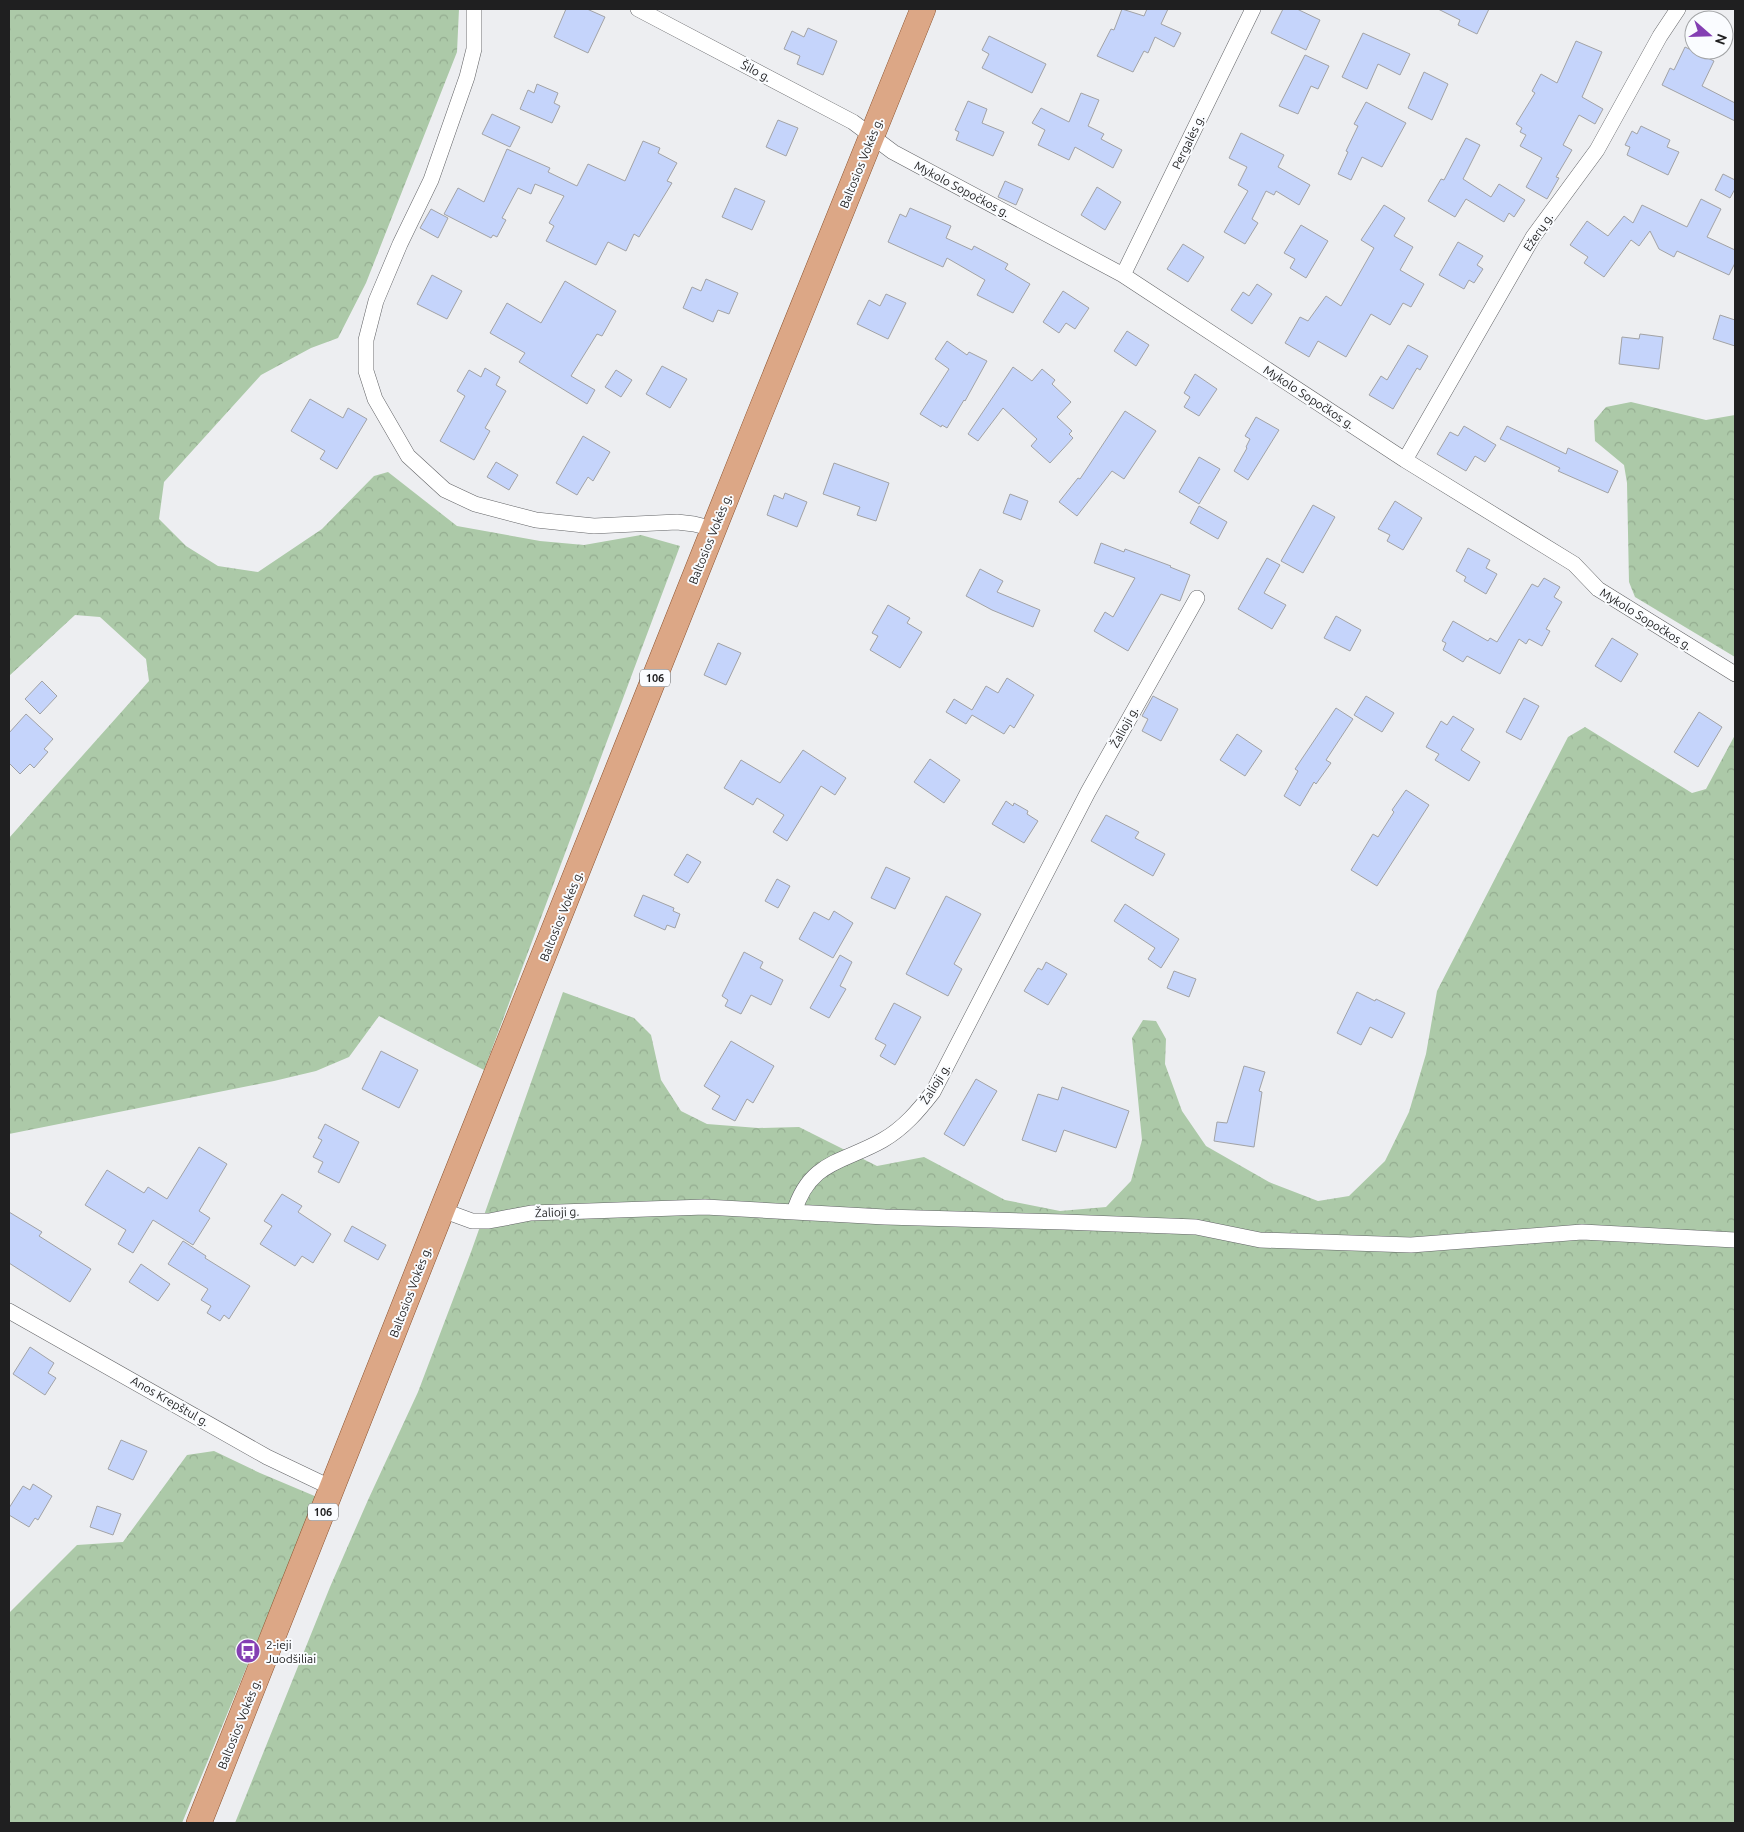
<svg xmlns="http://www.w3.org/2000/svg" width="1744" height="1832" viewBox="0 0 1744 1832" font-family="Ubuntu,sans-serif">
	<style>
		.forest { fill: url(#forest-crowns) }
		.building { fill: #c5d4fb; stroke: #a2a3a6 }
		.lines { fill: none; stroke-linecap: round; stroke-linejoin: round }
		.street-casing { stroke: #626366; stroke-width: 16 }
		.primary-casing { stroke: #8a522e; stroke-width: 26 }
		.street { stroke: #fff; stroke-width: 15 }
		.primary { stroke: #dca786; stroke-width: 25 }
		.labels { text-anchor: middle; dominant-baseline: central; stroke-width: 4; stroke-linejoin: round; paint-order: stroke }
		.shield { fill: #fafcff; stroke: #616163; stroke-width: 1 }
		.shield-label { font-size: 11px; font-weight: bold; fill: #1f1f20 }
		.street-label { font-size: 12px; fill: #1f1f20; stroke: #fafcff }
		.poi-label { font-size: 12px; fill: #1f1f20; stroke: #fafcff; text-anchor: start }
	</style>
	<defs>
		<pattern id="forest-crowns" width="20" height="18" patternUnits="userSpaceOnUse" patternTransform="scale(1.25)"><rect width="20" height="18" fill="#acc9a8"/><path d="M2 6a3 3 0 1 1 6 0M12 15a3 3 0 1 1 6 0" fill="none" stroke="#94ac90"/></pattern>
	</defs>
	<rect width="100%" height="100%" fill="#edeef1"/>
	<path class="forest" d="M9,9h450l-2,43 -91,231 -28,55 -27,10 -50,27 -97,107 -5,37 27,27 32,20 40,6 64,-43 52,-53 14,-4 69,54 83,15 44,4 57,-10 39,11 -196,524 -105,-54 -30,41 -33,14 -42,10 -265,53v-296l140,-157 -3,-22 -46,-42 -25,-2 -66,61z
		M1631,402l75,18 29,-5v242l-100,-60 -6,-15 -2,-99 -3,-18 -29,-24 -1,-20 12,-14z
		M1585,727l107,66 14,-4 29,-54v1088h-1500l95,-236 38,-87 50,-108 53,-140 92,-260 71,26 17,17 10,45 20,31 26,13 51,4 41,-1 78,39 47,-9 81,43 55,11 46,-4 25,-26 11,-41 -10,-102 11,-18 13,1 10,18 -1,25 17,47 24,35 63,36 49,19 31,-5 36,-35 24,-49 17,-58 11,-63 131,-254z
		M214,1451l46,22 57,24 -135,326h-173v-210l68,-68 46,-3 64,-87z"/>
	<path class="building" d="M566,9h21l18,8 -17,36 -34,-16z
		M1122,9l22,7 3,-7h21l-7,15 20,9 -7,14 -19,-10 -7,16 -4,-2 -11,21 -36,-16 14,-27 3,1z
		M1283,9h14l23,11 -14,30 -35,-17z
		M1438,9h51l-12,25 -19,-9 2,-5z
		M808,28l29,13 -14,34 -26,-11 3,-8 -16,-7 8,-18 12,6z
		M1363,33l47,21 -10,21 -22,-11 -11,25 -25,-12z
		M989,36l57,28 -14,29 -50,-25 7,-14 -7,-4z
		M1576,41l26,11 -20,45 21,12 -8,15 -16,-9 -16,30 9,5 -16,27 3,1 -12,21 -21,-12 16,-29 -22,-12 6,-11 -6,-3 2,-4 -6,-4 19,-31 -3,-2 9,-17 16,9z
		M1685,47l29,14 -12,25 33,17v18l-73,-36 8,-17 4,2z
		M1305,55l24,11 -11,23 -7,-3 -13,28 -19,-8z
		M1424,72l24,12 -16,36 -24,-12z
		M537,84l21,9 -4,10 6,3 -8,17 -32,-14 8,-19 6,3z
		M1081,93l18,7 -11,26 16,8 -3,5 21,11 -9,18 -38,-21 -6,13 -31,-15 7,-15 -13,-7 9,-15 28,14z
		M968,101l19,8 -5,14 22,9 -11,24 -37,-16 3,-8 -4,-2z
		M1366,102l40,21 -24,44 -20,-10 -11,23 -13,-6 10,-22 -2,-1 12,-25 -4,-2z
		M492,114l28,13 -10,20 -28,-13z
		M778,120l20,8 -12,28 -20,-9z
		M1641,126l29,14 -3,7 12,5 -11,23 -41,-20 3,-8 -5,-2 7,-14 5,3z
		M1241,133l43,22 -6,12 32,18 -11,20 -23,-14 -2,4 -8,-4 -14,28 6,4 -13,21 -21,-12 24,-41 -10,-6 9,-18 -18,-9z
		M1466,138l14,7 -17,34 28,18 8,-13 26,16 -11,17 -5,-4 -5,9 -38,-23 -11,18 -27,-16 13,-22 3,1z
		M643,141l17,7 -2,5 19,10 -10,18 5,2 -33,54 -5,-3 -8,17 -18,-9 -12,23 -50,-24 8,-15 -5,-3 15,-27 -29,-12 -4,10 -13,-6 -16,30 4,2 -9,17 -4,-2 -2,3 -47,-24 14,-26 26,14 23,-53 43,19 -2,4 29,14 11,-22 37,17z
		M1723,174l12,6v9l-5,9 -15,-8z
		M1005,181l18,8 -7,16 -18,-8z
		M1097,187l24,15 -16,28 -24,-15z
		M735,188l30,13 -13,29 -30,-13z
		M1701,199l20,10 -14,28 28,13v13l-6,12 -52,-24 -3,6 -15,-8 -9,-18 -11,15 -8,-6 -27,37 -20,-14 4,-6 -18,-12 17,-24 21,15 16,-20 9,7 9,-18 45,22z
		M1384,205l21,13 -11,18 19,11 -13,23 24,14 -13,23 -8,-4 -13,22 -19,-11 -25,43 -28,-16 -9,16 -24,-14 15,-26 8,4 18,-25 15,10 33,-58 -13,-8z
		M910,208l41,18 -5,12 26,12 2,-4 34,18 -3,5 25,15 -17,29 -36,-18 8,-15 -38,-22 -4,9 -55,-25 12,-28 6,3z
		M431,209l17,9 -10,20 -18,-10z
		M1301,225l27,16 -22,37 -16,-10 5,-9 -11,-6z
		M1458,242l25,14 -6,9 6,4 -9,14 -5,-3 -5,9 -25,-14z
		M1183,244l21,13 -16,25 -21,-13z
		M432,275l30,16 -15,28 -30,-15z
		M706,279l32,14 -9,21 -11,-4 -5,12 -30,-14 9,-21 9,4z
		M565,281l51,30 -14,25 -5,-2 -26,42 24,14 -8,14 -68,-42 6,-9 -35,-20 17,-30 34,20z
		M1257,284l15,10 -20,30 -21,-14 12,-18 6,4z
		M1063,291l26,17 -14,21 -9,-6 -7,10 -16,-11z
		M886,294l20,9 -18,36 -31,-15 12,-24 11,6z
		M1720,315l15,5v26l-22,-7z
		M1127,331l22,14 -13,21 -22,-15z
		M1640,334l23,3 -4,32 -40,-5 3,-27 17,2z
		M947,341l20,14 2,-3 18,9 -22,40 -1,-1 -17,28 -5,-3 -1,2 -21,-13 29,-45 -14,-10z
		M1408,345l20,11 -8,14 -3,-2 -24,41 -24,-14 12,-19 6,4z
		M662,366l25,13 -17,29 -24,-14z
		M1013,367l19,14 10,-12 13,11 -3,4 19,18 -14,15 15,14 -3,3 4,4 -23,25 -19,-17 6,-7 -34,-31 -25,33 -10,-7z
		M485,368l15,9 -4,8 10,6 -21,37 5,3 -16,29 -34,-19 25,-45 -8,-5 12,-21 12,7z
		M616,370l16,10 -11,17 -16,-10z
		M1195,374l22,15 -18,27 -15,-9 6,-10 -6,-4z
		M310,399l33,19 5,-10 19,11 -30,50 -17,-10 5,-8 -34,-20z
		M1125,411l31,20 -32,48 -12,-8 -35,45 -18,-14 19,-24 2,1z
		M1256,417l23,13 -31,50 -14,-9 13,-23 -1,-1 4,-8 -5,-3z
		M1464,426l32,19 -11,17 -10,-6 -9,15 -29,-17 13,-22 8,4z
		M1507,426l59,28 2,-6 50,23 -10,22 -50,-22 2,-3 -60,-29z
		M583,436l27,16 -17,29 -5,-4 -11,18 -21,-12z
		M1199,457l21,12 -21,35 -20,-12z
		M496,462l22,13 -9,15 -22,-13z
		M834,463l55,20 -13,38 -19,-6 3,-8 -37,-13z
		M785,493l22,9 -10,25 -30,-12 7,-20 9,4z
		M1010,494l18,7 -7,19 -18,-7z
		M1395,501l27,17 -19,32 -16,-9 3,-6 -12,-6z
		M1313,505l22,12 -32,56 -22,-12z
		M1199,506l28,16 -9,17 -28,-16z
		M1101,543l23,9 1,-3 46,17 -1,1 20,8 -10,26 -19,-7 -33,57 -34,-20 11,-19 8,5 22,-39 -41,-15z
		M1468,548l22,12 -4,8 11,6 -11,20 -22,-13 2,-4 -10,-6z
		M1267,558l13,7 -16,28 22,12 -14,24 -34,-20z
		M980,569l23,12 -6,11 43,18 -7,17 -41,-17 -26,-14z
		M1544,578l16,9 -6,10 8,5 -16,27 4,2 -8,15 -13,-7 -3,5 -7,-5 -19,35 -33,-18 -4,6 -20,-12 3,-7 -4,-2 11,-20 35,20 2,-3 7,4 35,-58 6,3z
		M888,605l22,13 -3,5 15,9 -22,36 -30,-18 8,-14 -6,-3z
		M1336,616l25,14 -11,21 -26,-13z
		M1612,638l26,16 -17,28 -26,-16z
		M718,643l23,10 -15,32 -22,-10z
		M1007,678l27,17 -20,33 -4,-3 -6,9 -32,-19 -6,9 -20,-12 8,-13 18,11 14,-24 12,7z
		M42,681l15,15 -17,18 -15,-15z
		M1153,696l25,13 -17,32 -19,-10 6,-12 -6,-3z
		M1366,696l28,17 -12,19 -28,-17z
		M1524,698l15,8 -18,34 -15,-8z
		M1336,708l17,11 -27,41 5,3 -15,21 -2,-2 -14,24 -16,-10 14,-25 -3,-2z
		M1699,712l23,15 -24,40 -24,-15z
		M26,714l27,25 -9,10 4,3 -14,16 -4,-4 -10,10 -11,-11v-30z
		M1453,716l21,13 -13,21 19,12 -11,19 -34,-21 4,-6 -13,-7 15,-26 6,4z
		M1237,734l25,17 -17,25 -25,-16z
		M803,750l43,28 -11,17 -14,-9 -34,55 -14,-9 11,-17 -27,-17 -4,7 -29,-17 17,-28 39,23z
		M930,759l30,21 -16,23 -30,-21z
		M1406,790l23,15 -52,81 -26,-16 22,-36 5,3 16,-25 -2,-2z
		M1006,801l7,5 1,-3 14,8 -1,3 11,7 -14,22 -32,-19z
		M1106,815l33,17 -4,6 30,16 -12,22 -62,-35z
		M687,854l14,8 -13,21 -14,-8z
		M886,867l24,11 -15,31 -24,-11z
		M777,879l13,7 -12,22 -13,-7z
		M643,895l31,13 -1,3 7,3 -5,14 -8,-3 -2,5 -31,-14z
		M946,896l35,18 -27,50 8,5 -14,27 -42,-22z
		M1125,904l54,35 -18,29 -13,-9 7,-11 -41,-27z
		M834,911l19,12 -20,35 -34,-19 15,-27 15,8z
		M744,952l19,10 -3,6 23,12 -12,25 -20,-10 -10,19 -16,-8 3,-6 -6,-4z
		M840,955l12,7 -12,24 6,3 -17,29 -19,-10z
		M1046,962l21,12 -19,31 -24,-14 14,-23 4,2z
		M1174,971l22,8 -7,18 -22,-9z
		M1357,992l18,9 1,-2 29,14 -13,25 -22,-11 -9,18 -24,-12z
		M894,1003l27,14 -26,48 -15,-9 6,-11 -11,-6z
		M731,1041l43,25 -21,37 -6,-4 -12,22 -23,-12 8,-13 -16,-10z
		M381,1051l37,19 -19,38 -37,-19z
		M1244,1066l21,6 -6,19 3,1 -8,55 -40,-6 3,-19 10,1z
		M976,1079l21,12 -33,55 -20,-12z
		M1062,1087l67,24 -13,37 -52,-18 -8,22 -34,-12 16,-46 20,6z
		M325,1124l34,18 -20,41 -21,-11 5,-10 -10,-5 9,-17 -4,-2z
		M199,1147l28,17 -28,47 11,7 -17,27 -40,-25 -20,33 -15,-9 8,-14 -41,-25 22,-35 37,23 4,-6 19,12z
		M282,1194l20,12 -4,6 33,22 -18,29 -11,-7 -7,10 -35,-22 12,-18 -8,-5z
		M9,1212l33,20 -3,4 52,33 -21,33 -61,-39z
		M352,1226l34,19 -8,15 -34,-19z
		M183,1241l23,15 -1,2 45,28 -21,33 -5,-4 -4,6 -13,-8 4,-7 -10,-6 7,-11 -40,-25z
		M141,1264l29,20 -12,17 -29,-19z
		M30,1347l24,16 -6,10 8,5 -11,17 -32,-21z
		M121,1440l26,11 -14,29 -25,-11z
		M33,1484l19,12 -14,24 -3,-2 -6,9 -20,-12v-7l14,-22 7,4z
		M97,1506l24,8 -8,21 -23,-8z"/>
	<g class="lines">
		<defs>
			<path id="street" d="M474,9v40l-7,28 -36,103 -31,64 -24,57 -10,39v31l9,28 33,57 37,34 30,14 61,16 58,6 83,-4 17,2 20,5
				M638,9l215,113 40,30 230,123 282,185 169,104 24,25 137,85
				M1123,275l130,-266
				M1405,460l128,-223 64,-87 63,-114 18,-27
				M442,1210l30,11h17l42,-8 174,-6 89,5c16,-52 49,-49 89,-72 21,-12 36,-30 50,-48l155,-300 109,-194
				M794,1212l91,5 179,5 132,5 64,13 151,5 171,-13 153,8
				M9,1311l258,146 65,31"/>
			<path id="primary" d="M199,1823l243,-613 316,-792 165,-409"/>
		</defs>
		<use href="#street" class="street-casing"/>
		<use href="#primary" class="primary-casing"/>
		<use href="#street" class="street"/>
		<use href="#primary" class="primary"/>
	</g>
	<defs>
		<symbol id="bus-disc" viewBox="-11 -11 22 22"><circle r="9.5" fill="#843fb3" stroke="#fafcff"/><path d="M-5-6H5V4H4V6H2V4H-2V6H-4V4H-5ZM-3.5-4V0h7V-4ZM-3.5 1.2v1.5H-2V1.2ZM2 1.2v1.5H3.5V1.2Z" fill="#fff"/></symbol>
	</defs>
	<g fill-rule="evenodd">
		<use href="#bus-disc" x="234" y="1637" width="28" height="28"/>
	</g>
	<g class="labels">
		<g class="shield">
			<rect x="640" y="669.5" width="30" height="17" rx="4"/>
			<rect x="308" y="1503.5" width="30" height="17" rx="4"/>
		</g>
		<g class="shield-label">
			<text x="655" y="678">106</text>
			<text x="323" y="1512">106</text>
		</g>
		<g class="street-label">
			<text transform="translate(756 71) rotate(28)">Šilo g.</text>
			<text transform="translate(1188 142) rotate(-64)">Pergalės g.</text>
			<text transform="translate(861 163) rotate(-68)">Baltosios Vokės g.</text>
			<text transform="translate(962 189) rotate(28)">Mykolo Sopočkos g.</text>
			<text transform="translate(1538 232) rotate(-56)">Ežerų g.</text>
			<text transform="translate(1309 397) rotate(33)">Mykolo Sopočkos g.</text>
			<text transform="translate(710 539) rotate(-68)">Baltosios Vokės g.</text>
			<text transform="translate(1646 619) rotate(32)">Mykolo Sopočkos g.</text>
			<text transform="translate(1124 727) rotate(-61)">Žalioji g.</text>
			<text transform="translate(561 916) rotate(-68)">Baltosios Vokės g.</text>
			<text transform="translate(935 1084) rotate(-58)">Žalioji g.</text>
			<text transform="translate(557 1212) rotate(-2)">Žalioji g.</text>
			<text transform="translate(410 1292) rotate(-69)">Baltosios Vokės g.</text>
			<text transform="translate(170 1401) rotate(30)">Anos Krepštul g.</text>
			<text transform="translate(239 1724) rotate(-68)">Baltosios Vokės g.</text>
		</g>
		<g class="poi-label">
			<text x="266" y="1644">2-ieji<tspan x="266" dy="14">Juodšiliai</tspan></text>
		</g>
	</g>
	<rect width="1744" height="1832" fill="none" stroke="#1f1f20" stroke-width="20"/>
	<g transform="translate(1709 35) rotate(110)"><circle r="24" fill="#fafcff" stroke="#a2a4a6"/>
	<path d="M0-4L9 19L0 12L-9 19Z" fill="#843fb3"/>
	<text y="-8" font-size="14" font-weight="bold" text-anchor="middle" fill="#1f1f20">N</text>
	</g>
</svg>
